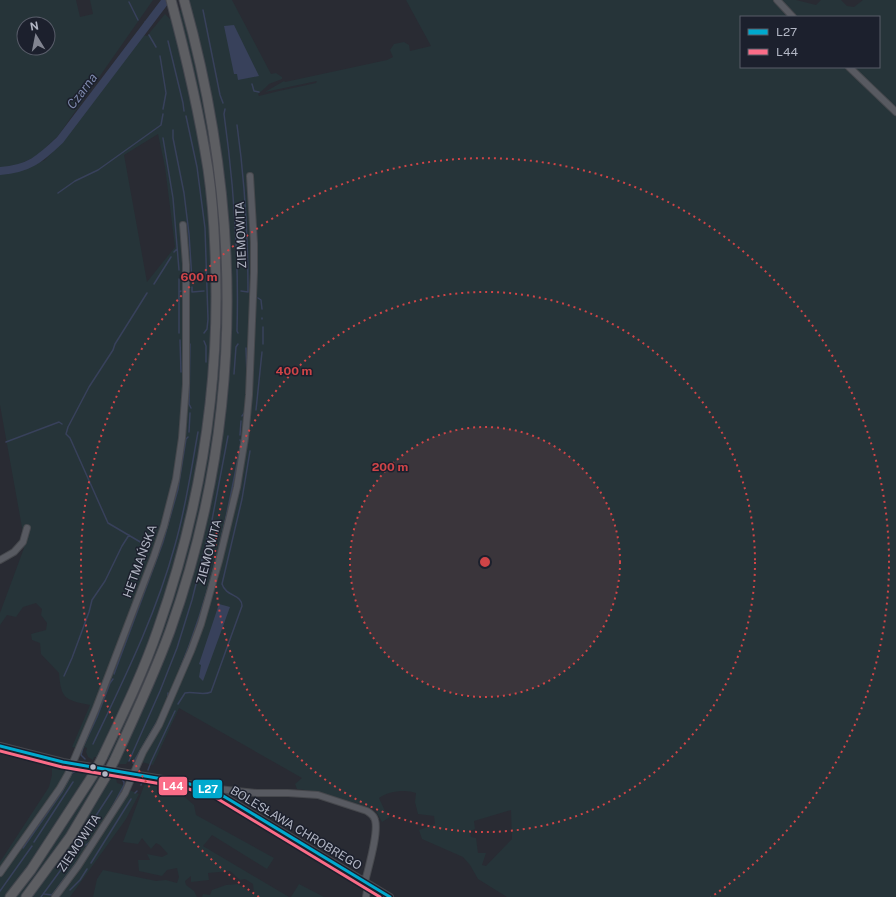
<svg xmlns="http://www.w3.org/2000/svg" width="896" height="897" viewBox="0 0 896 897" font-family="'Public Sans',sans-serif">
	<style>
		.green { fill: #263439; fill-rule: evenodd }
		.water { fill: #38415b }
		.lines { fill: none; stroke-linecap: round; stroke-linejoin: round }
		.stream { stroke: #38415b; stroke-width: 1.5 }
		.river { stroke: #38415b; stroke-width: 8 }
		.minor-casing { stroke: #46484d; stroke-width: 8 }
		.highway-casing { stroke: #45474f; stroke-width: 11 }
		.minor { stroke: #585a61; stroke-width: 6 }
		.highway { stroke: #5d5e62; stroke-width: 9 }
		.highway-bridge-casing { stroke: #45474f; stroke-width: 11; stroke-linecap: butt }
		.highway-bridge { stroke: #5d5e62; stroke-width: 9 }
		.bus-1-casing { stroke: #1c202d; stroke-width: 6 }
		.bus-2-casing { stroke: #1c202d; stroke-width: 6 }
		.bus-1 { stroke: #00a9ce; stroke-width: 3 }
		.bus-2 { stroke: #fb6d88; stroke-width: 3 }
		.ring { fill: none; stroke: #cf4447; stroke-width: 2; stroke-dasharray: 2 4 }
		.bus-dot { fill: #b2b6c4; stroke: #1c202d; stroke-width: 1.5 }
		.labels { text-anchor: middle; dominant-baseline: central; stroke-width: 3; stroke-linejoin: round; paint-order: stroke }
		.street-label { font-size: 12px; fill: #b2b6c4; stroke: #1c202d }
		.water-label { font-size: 13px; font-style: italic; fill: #7c87aa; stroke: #1c202d }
		.centre { fill: #cf4447; stroke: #1c202d; stroke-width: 2 }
		.ring-label { font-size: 12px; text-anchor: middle; font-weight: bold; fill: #cf4447; stroke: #1c202d; stroke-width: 3; stroke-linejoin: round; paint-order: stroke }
		.line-badge { stroke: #1c202d; stroke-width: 1.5 }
		.badge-label { font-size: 11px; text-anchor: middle; font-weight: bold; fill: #fff }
	</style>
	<rect width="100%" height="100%" fill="#292b33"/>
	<path class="green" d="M0,0h76l4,17 13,-3 -3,-14h63l-95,136 -21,20 -24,11 -13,1zM24,24h24v24h-24z
		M188,0h44l39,74 5,-1 6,4v2c-4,2 -9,3 -13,5 -3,3 -7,7 -11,10l1,2 20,-5 37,-8 1,-2 -52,11 19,-11 1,1 102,-22 6,-3 -3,-7 4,-6 10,-2 5,3 1,6 21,-5 -25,-46h390l20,5 5,-5h20l6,6 7,1 9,-7h33v897h-389l-29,-18 -8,-14 -7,-8 -41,-18 -3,-9 16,-6 -1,-8 -16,-2 -3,-12 1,-9c-10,-4 -28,-2 -37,5l5,11 6,8 -8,5 -7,-13 -55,-17 -23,-3 -2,-5 7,-6 -123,-70 -26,57 -23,-6 -4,5h-9l1,-3 -24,-4 -1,3 -5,-3 -2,-5 1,-4 -2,-1 -2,3 -11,-3 18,-42c-25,-5 -29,-6 -31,-32l-18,-19 -1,-11 -8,-3 -1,-6 15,-4 1,-7 -6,-8 1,-6 -6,-6 -13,4 -7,10 -9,-2 -7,10v-12l24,-65 -6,-4 5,-11 -23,-128v-232l17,-1 28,-12 15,-16 83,-109 4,1 18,-22 7,7zM741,17h138v50h-138zM158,134l7,33 10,80 -28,35 -23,-127zM511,810l1,29 -26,27 -4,-1 4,-12h-8l-2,-15 -5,-1 -1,-6 5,-2 -1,-8z
		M52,768l7,2 5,-1 9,5 7,-3 6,1v2l23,4 2,-3 5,3 1,5 6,2 1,3 15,6 -13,25 -56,78h-70v-35l49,-75 3,-12z
		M145,783l29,5 20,17 2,10 78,43 -7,11 -55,-34 -9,11 86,51h-87l1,-3 7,1 2,-5 14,-5 12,-1 16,10 -1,-10 -8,-5 -5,1 -10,-9 -22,2 1,7 -18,2v-6l-6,5 1,4 8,6 3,6h-104l4,-18 6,-9 53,11 10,-1 11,3 2,-6 -2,-9 -10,2 -5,6 -23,-5 -1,-11h12l-3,-6 15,3 6,-3 -8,-9 -4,-2 -5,6 -9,-11 -4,6 -15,-2z
		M299,884l25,13h-33z"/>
	<path class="water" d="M234,25l25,51 -21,4 -1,-6h-3l-10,-48z
		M219,604l11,3 -27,74 -4,-4 2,-12 -2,-1z"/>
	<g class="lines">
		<path class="stream" d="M129,2l9,18
			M203,10l17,85 3,8
			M145,22v9
			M149,35l7,12
			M168,41l15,62 1,8
			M160,56l6,37 -3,16
			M252,84l2,7 5,1
			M225,109l-1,5c10,72 15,144 13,217l1,2
			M186,116l11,51 8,61 3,91 -1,10 -3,4
			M237,125c8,57 11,110 11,167l-7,-1
			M173,130v8l11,55 5,41 3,46
			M163,138l10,60 6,72
			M58,193l17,-12 23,-11 63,-45 2,-11
			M174,252l3,-3
			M179,279v13l2,-1
			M154,284l17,-27
			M192,287v5l12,-1
			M179,292v41
			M258,298l3,2 1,9
			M262,318v1
			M263,327v17
			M180,340l1,32
			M204,341l2,5v16
			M190,344l-1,60 2,4
			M246,348l1,28
			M234,374l2,-27 2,-3
			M256,410l6,-58
			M242,416l3,-4
			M189,432l1,-19
			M240,435l1,-14
			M6,442l53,-20 3,2
			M142,543l-34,-20 -38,-85 -4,-4 2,-7 21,-40 24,-37 2,-6 32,-51
			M180,669c30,-73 47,-150 61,-227l-1,-2
			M114,674l49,-132 15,-53 8,-50 2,-2
			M64,676l8,-18 17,-46 3,-12 13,-19 17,-35 7,-11
			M168,698v-5
			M178,704l7,-11c9,-2 18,3 26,-1l31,-86c0,-12 -16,-9 -20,-22l20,-85 8,-48
			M93,744c31,-65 63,-129 82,-199 11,-38 16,-75 23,-113
			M85,759l-4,-4 2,-8 14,-30 13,-34 3,-4
			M129,761l31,-70 17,-43 15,-48 20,-80 16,-84
			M133,763l25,-43
			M148,770l3,-8 24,-51
			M141,785l1,-3
			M135,793l2,-2
			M111,809l13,-24v-3l-3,-4
			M34,842l39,-60
			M86,845l5,-4
			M23,848l39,-56 10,-19 7,-3 3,1
			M91,863l40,-64
			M70,890l10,-10 7,-11
			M0,891l32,-45
			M44,894l8,1 27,-36
			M41,897l19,-26 52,-80"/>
		<path class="river" d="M0,171c29,-2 40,-12 60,-31l106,-140"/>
		<defs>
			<path id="minor" d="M777,0l16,17
				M849,67l47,45
				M0,560l14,-8 9,-10 4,-14
				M0,746l63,16 123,21 29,8 175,106
				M215,791l3,-2 39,4h31l30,2 49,16c4,3 7,4 8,9 4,13 -7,48 -10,62
				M0,873l60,-85 8,-14 28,-66 58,-152 10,-30 12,-47 6,-41 4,-54v-120l-3,-39
				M55,897l23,-31 47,-73 18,-41 16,-27 32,-74 10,-27 18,-63 18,-74 8,-49 4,-43 5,-123v-29l-4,-67
				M366,897l2,-13"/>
			<path id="highway" d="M102,758c20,-42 41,-85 56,-129 43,-122 63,-249 57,-378 -1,-27 -3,-55 -7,-82 -9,-57 -22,-113 -37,-169
				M114,761c20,-43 40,-86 56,-130 74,-208 73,-420 14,-631
				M10,897l21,-27 62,-95
				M26,897l44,-60 35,-59"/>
		</defs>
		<use href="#minor" class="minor-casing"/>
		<use href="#highway" class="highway-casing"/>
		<use href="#minor" class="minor"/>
		<use href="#highway" class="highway"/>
		<defs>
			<path id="highway-bridge" d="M93,775l9,-17
				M105,778l9,-17"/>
		</defs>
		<use href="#highway-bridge" class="highway-bridge-casing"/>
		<use href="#highway-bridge" class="highway-bridge"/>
		<defs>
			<path id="bus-1" d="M0,746l63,16 123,21 29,8 175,106"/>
			<path id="bus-2" d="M0,751l62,16 123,21 28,8 167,101"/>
		</defs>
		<use href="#bus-1" class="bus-1-casing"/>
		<use href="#bus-2" class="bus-2-casing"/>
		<use href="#bus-1" class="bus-1"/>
		<use href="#bus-2" class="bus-2"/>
	</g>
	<circle cx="485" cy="562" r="135" fill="#cf4447" fill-opacity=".12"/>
	<g class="ring">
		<circle cx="485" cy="562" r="135"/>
		<circle cx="485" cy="562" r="270"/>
		<path d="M259 897A404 404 0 1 1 711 897"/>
	</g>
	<g class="bus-dot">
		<circle cx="93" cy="767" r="3.5"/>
		<circle cx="105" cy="774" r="3.5"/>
	</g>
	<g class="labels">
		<g class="street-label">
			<text transform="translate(241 235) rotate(-92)">ZIEMOWITA</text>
			<text transform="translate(209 552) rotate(-75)">ZIEMOWITA</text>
			<text transform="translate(140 561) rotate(-70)">HETMAŃSKA</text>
			<text transform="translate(296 828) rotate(31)">BOLESŁAWA CHROBREGO</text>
			<text transform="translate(79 843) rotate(-56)">ZIEMOWITA</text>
		</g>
		<g class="water-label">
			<text transform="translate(82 91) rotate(-53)">Czarna</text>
		</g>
	</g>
	<circle cx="485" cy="562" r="6" class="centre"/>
	<g class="ring-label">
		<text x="199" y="281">600 m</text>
		<text x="294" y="375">400 m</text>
		<text x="390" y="471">200 m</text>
	</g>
	<g class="line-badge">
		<rect x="158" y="776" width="30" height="20" rx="4" fill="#fb6d88"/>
		<rect x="192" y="779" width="31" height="20" rx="4" fill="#00a9ce"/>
	</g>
	<g class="badge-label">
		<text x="173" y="790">L44</text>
		<text x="208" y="793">L27</text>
	</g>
	<rect x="740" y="16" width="140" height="52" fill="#1c202d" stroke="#585c69"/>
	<rect x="748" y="29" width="20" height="6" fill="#00a9ce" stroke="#585c69"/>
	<text x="776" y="36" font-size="12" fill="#b2b6c4">L27</text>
	<rect x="748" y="49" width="20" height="6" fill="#fb6d88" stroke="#585c69"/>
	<text x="776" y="56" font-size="12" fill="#b2b6c4">L44</text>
	<g transform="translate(36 36) rotate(350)"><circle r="19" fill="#1c202d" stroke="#585c69"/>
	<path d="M0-3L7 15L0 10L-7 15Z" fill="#828591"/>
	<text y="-6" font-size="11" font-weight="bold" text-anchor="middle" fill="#b2b6c4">N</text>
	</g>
</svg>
